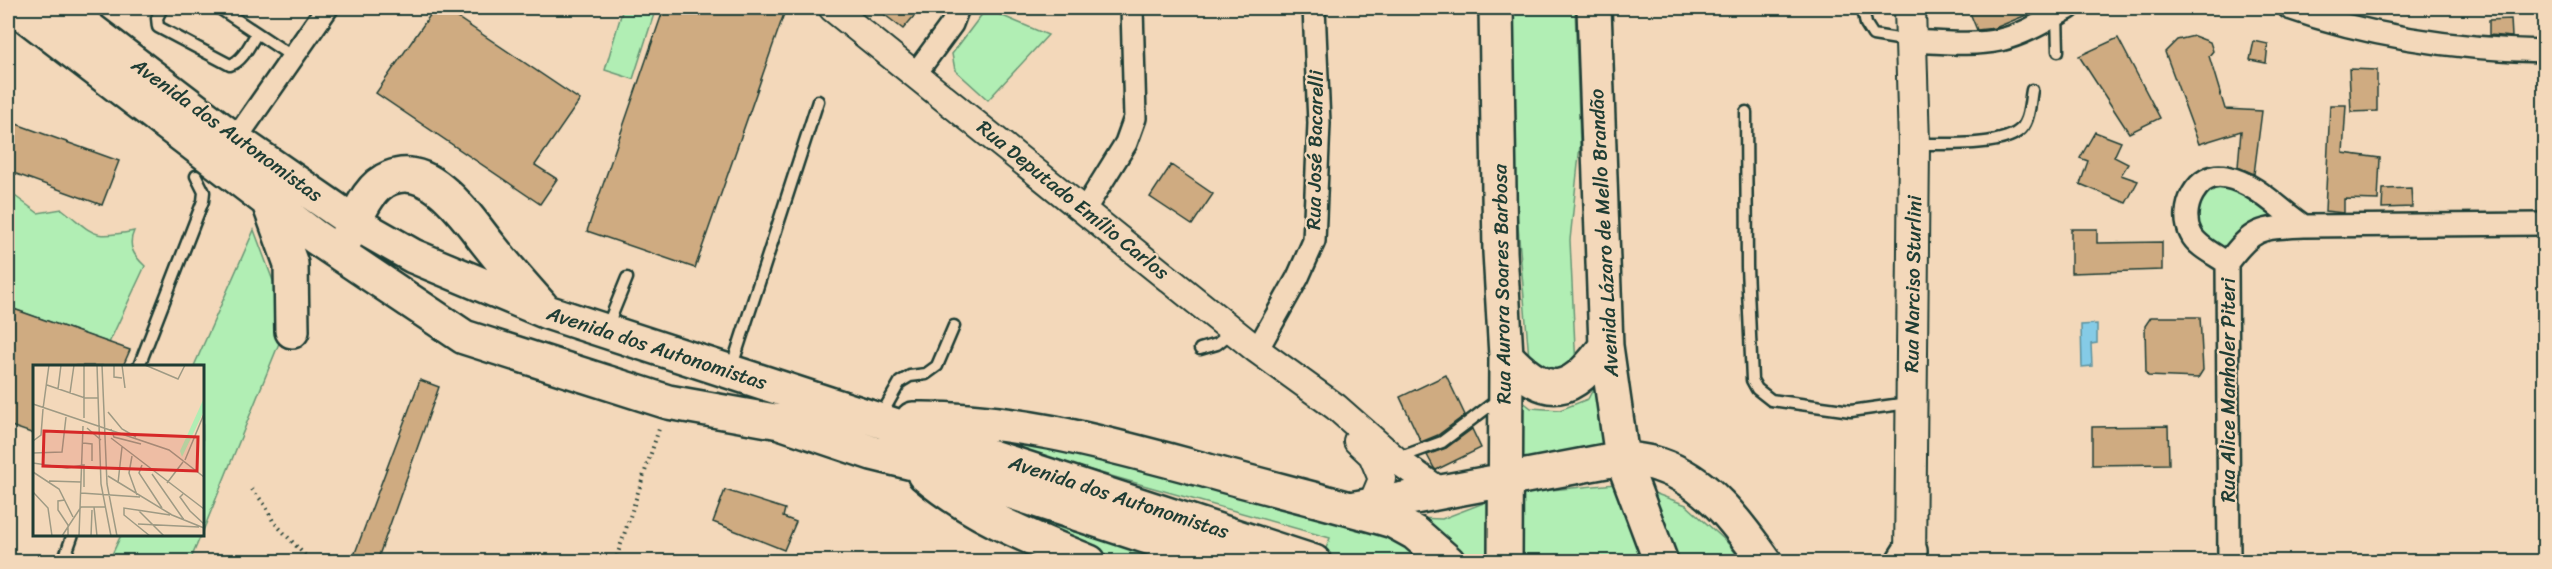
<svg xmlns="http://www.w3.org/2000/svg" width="2552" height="569" viewBox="0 0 2552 569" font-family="Sriracha,sans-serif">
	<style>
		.green { fill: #b1eeb4; stroke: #689674; stroke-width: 1.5 }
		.water { fill: #85cbe6; stroke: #5c929f; stroke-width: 1.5 }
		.building { fill: #cfab81; stroke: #1f3d34; stroke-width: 1.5 }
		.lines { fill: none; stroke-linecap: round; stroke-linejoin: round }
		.service-casing { stroke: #1f3d34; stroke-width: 15 }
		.minor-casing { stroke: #1f3d34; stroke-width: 26 }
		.tertiary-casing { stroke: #1f3d34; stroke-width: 30 }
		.secondary-casing { stroke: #1f3d34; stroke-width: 34 }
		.primary-casing { stroke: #1f3d34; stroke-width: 38 }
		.path { stroke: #1f3d34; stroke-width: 4; stroke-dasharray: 1.5 4.5; stroke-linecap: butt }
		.service { stroke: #f3d8ba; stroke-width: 10 }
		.minor { stroke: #f3d8ba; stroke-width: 21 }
		.tertiary { stroke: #f3d8ba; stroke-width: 26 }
		.secondary { stroke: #f3d8ba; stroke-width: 30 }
		.primary { stroke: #f3d8ba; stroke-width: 33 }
		.labels { text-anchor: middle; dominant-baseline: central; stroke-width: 4.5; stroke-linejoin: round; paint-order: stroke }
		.street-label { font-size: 20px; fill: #1f3d34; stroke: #f3d8ba }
		.inset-road { fill: none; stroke: #9e9a84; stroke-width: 1.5 }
		.view { fill: #d62828; fill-opacity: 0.15; stroke: #d62828; stroke-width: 3 }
		.inset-edge { fill: none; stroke: #1f3d34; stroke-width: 3 }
	</style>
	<rect width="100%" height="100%" fill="#f3d8ba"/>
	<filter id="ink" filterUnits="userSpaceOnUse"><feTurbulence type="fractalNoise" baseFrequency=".0167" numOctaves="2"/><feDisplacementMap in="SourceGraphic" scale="12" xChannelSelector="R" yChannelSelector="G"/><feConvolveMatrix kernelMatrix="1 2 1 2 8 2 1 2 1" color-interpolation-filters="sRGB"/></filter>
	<g filter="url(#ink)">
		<path class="green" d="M623,8h21l11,3 -22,68 -28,-9z
			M1513,8h62l5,137 -10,95 6,129 -46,1 -16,-192z
			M986,9l62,26 -60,65 -33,-30 -3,-16z
			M2208,184l31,1 42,35c-31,1 -41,10 -58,36l-26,-23 -1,-38z
			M8,191l30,22 24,-4c33,25 28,31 72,22 -7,15 0,25 11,35l-36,77 -101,-36z
			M254,230l34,91 -85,210 -1,-165h-8z
			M1599,378l7,75 -95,20 2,-79 18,14 29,2 28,-11z
			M1018,441l368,89 44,31h-109l9,-23 -314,-89z
			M1616,484l28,77h-126l-2,-68z
			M1646,490l40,15 40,36 16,20h-70z
			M1494,499l-1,62h-32l-45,-43 26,1z
			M1024,518l158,43h-58l-104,-38z
			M121,535v-1l80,1 -11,26h-81z"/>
		<path class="water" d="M2097,324v19l-6,1 1,22 -10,1 -1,-42z"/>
		<path class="building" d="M435,8h8l137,92 -45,65 22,14 -17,25 -164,-111z
			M664,8h122l-91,260 -108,-37z
			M876,8h45l-18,21z
			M1968,8h75l-48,20 -18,2z
			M2511,19l1,18 -23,-2v-15z
			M2194,36l16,6 3,9 -4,5 16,53 37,2 -8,63 -16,-7 3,-36 -42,13 -34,-92 12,-12z
			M2118,38l42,80 -31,15 -50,-77z
			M2254,41l14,3 -2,19 -16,-3z
			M2349,69l28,1v41l-26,1z
			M2330,105h16l-3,48 37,5 -2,42 -34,-1v14l-19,-2z
			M8,121l111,40 -17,44 -94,-34z
			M2095,132l26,10 -7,15 14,7 -7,11 17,6 -12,22 -46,-19 8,-23 -8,-3z
			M1171,165l42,29 -21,31 -42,-28z
			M2411,188l1,19 -30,1 1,-19z
			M2071,229h26v14l65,-1v28l-91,3z
			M8,307l122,43 -7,16h-89v68l-26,-9z
			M2151,317h49l3,53 -5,8 -50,-2 -2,-3 -1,-47z
			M1446,375l19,40 -27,20 -17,7 -21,-45z
			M420,380l19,7 -62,174h-25z
			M2168,426l1,38 -77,1v-38z
			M1472,429l9,19 -45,22 -2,-2 -7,-13 19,-7z
			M725,490l60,19 -2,8 13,5 -12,28 -71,-28z"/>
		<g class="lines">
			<defs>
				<path id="service" d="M162,8l-5,10 1,9 72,38c13,-4 20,-21 27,-32
					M219,8l74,49
					M1863,8l3,16 7,11 37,6
					M2057,14l1,37
					M1746,112l1,155 5,113 5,9 14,11 80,11 57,-8
					M1917,144c25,-1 97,5 108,-21 5,-9 5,-23 7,-33
					M607,327l20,-49
					M1200,349l17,-5 16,-13
					M139,366l64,-165 1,-9 -8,-16
					M731,369l87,-268
					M880,417l20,-35 10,-6 16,-2 11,-8 17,-40
					M1398,458l44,-16 58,-44
					M63,562l10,-28"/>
				<path id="minor" d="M2289,8c82,29 169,41 255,43
					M1910,41c30,1 61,5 90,-1 25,-6 47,-20 69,-32
					M916,73l36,-49 6,-16
					M235,140l92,-132
					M1085,209l41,-66 9,-25 -3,-110
					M2227,263c-11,-8 -30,-16 -36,-29 -13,-24 6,-64 35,-57 30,6 54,33 78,49
					M1257,350l41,-73 16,-36 5,-118 -5,-115
					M2229,562l-2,-299c27,-36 34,-35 77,-37l240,-2"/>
				<path id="tertiary" d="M832,8l425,342 79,57 59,52 45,32
					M1357,441l15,14 10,24 -10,24"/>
				<path id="secondary" d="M1910,8l4,136 -4,418"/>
				<path id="primary" d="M16,8l299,229 149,100 204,65 112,20 92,31 85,21 267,88
					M62,8l173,132 120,83 58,33 134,56 767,250
					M1496,8l4,244 6,104 -1,206
					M1594,8l12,338 16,112 39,104
					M269,203l22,61 1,67
					M345,240c12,-20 21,-53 45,-62 43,-18 81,46 103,72 15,19 32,38 48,56
					M1506,356c42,45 65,39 100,-10
					M913,419c101,-2 198,26 295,52 61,17 124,32 185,50l22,12 33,29
					M924,474c48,41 107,64 165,88
					M1356,508l266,-50c12,2 26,3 37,7 48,16 78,57 106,97
					M1903,562l7,-11"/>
			</defs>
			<use href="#service" class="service-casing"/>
			<use href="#minor" class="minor-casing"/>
			<use href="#tertiary" class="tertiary-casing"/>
			<use href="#secondary" class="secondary-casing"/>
			<use href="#primary" class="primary-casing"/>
			<path class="path" d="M252,489l13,16 8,16 38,41
				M615,562l45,-136"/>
			<use href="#service" class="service"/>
			<use href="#minor" class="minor"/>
			<use href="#tertiary" class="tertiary"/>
			<use href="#secondary" class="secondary"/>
			<use href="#primary" class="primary"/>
		</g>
	</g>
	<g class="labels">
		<g class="street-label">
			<text transform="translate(227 130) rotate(36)">Avenida dos Autonomistas</text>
			<text transform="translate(1315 150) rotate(-89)">Rua José Bacarelli</text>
			<text transform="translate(1073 200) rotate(39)">Rua Deputado Emílio Carlos</text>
			<text transform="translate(1604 233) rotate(-93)">Avenida Lázaro de Mello Brandão</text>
			<text transform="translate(1502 284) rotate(-91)">Rua Aurora Soares Barbosa</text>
			<text transform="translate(1913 284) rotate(-89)">Rua Narciso Sturlini</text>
			<text transform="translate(657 348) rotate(18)">Avenida dos Autonomistas</text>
			<text transform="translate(2228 390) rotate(-90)">Rua Alice Manholer Piteri</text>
			<text transform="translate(1119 497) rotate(18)">Avenida dos Autonomistas</text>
		</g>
	</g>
	<g transform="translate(33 365)">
		<rect width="171" height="171" fill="#f3d8ba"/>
		<path d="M171,33l-1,15 -21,44 -2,-6z" fill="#b1eeb4"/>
		<path class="inset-road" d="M51,0v53M64,0l4,119 10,52M69,0l5,119 10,52M81,0v12l8,1M89,0l3,23M112,0l33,14 7,-14M14,20l38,13h13M25,24l3,-24M37,28l4,-28M0,39l136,46 35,27M10,44l6,-44M75,47l14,17 14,8M54,63l14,12M78,64l3,8 27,7M78,73l93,71M0,76l8,-6 2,-26M50,78l9,1v17M0,88l29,-1 4,-35M99,91l-3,17 8,22M152,95l19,-46M0,98l34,5 17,-3v22M109,100l-3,8 23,35M0,107l26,17 14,28M119,109l32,46M75,111l64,39 32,13M16,116l32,1M85,118l4,-36M134,118l16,-21M0,127l15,16 4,28M48,128l59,4M150,129l-3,3 10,14 14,13M32,135l-7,1v9l10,15v11M61,142l3,29M106,146l25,25M105,159l61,3M29,171l19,-29h24M46,171l4,-110M58,171l1,-26M117,171l-26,-21v-7l46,7"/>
		<path class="view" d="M11,66l154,6 -1,34 -154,-5z"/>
		<rect width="171" height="171" class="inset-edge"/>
	</g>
	<rect width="2552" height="569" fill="none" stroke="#f3d8ba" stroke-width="30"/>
	<rect x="15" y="15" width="2522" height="539" fill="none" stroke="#1f3d34" stroke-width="2" filter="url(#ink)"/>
</svg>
